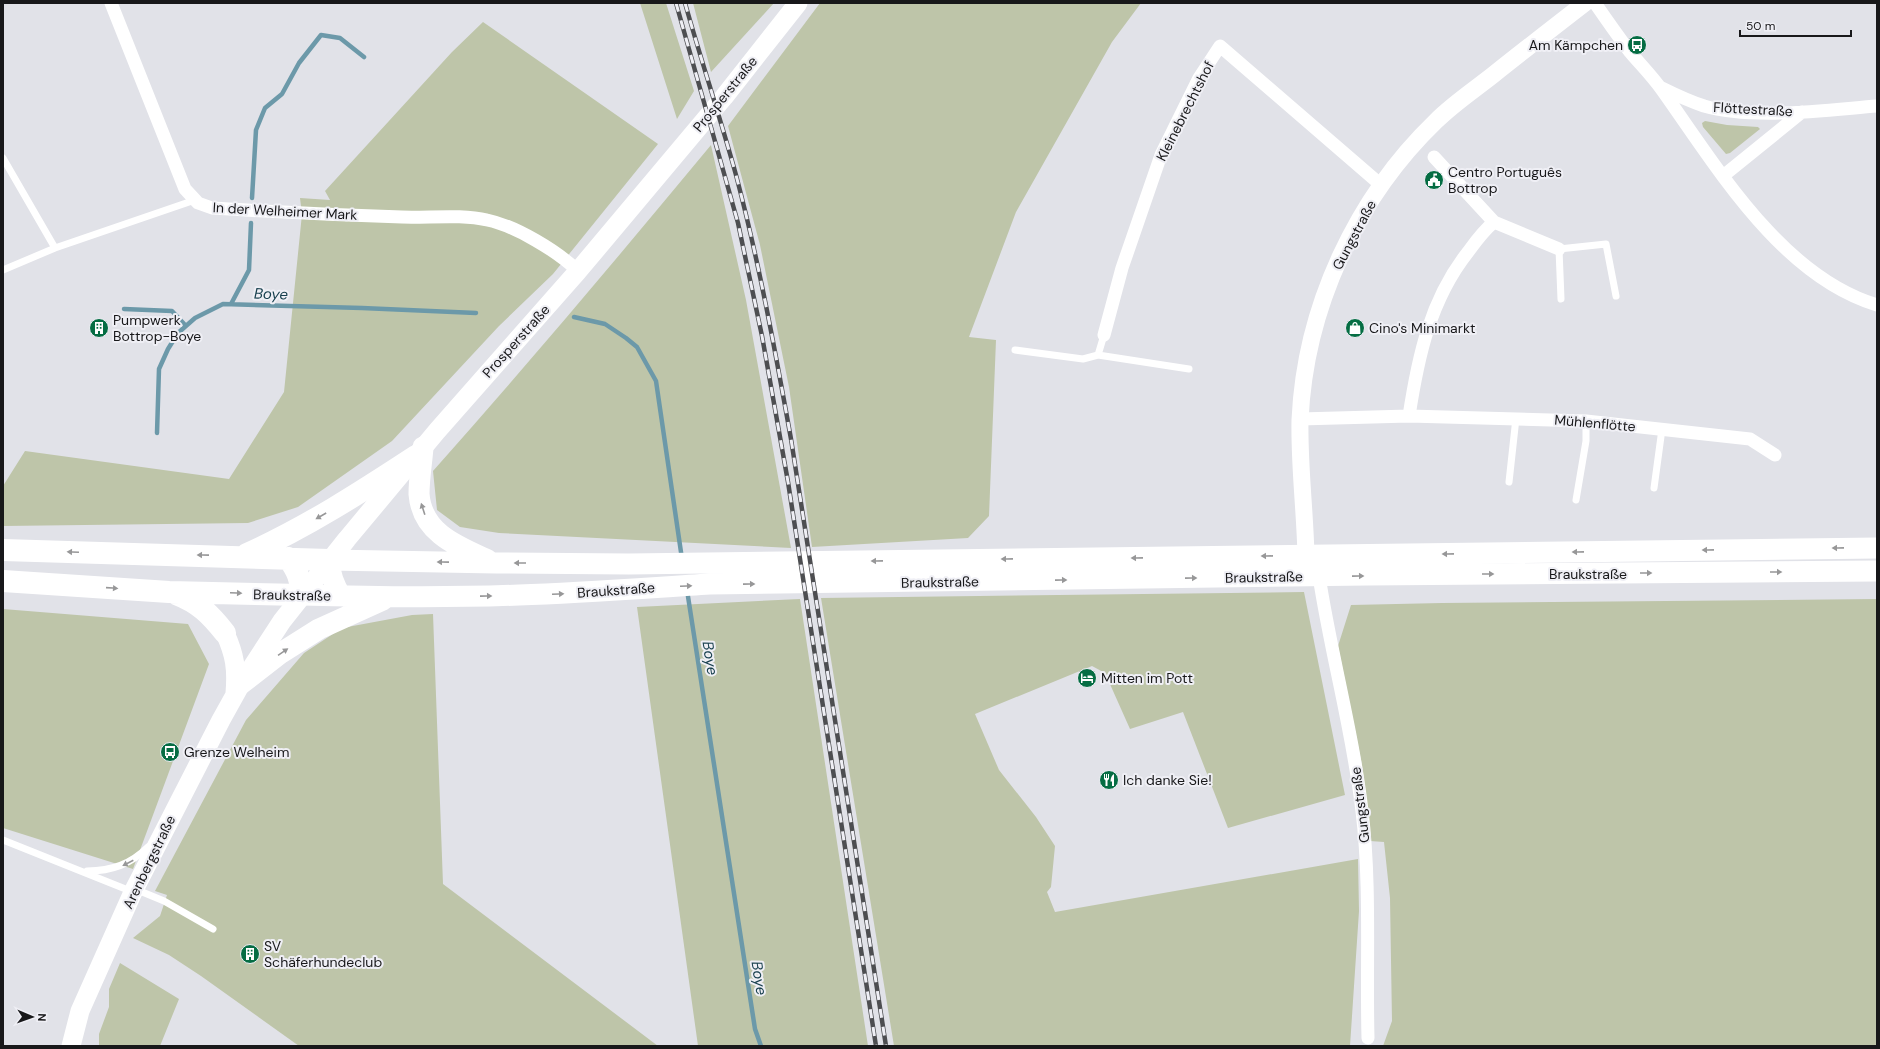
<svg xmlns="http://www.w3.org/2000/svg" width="1880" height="1049" viewBox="0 0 1880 1049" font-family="'DM Sans',sans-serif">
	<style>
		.green { fill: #bec5a9 }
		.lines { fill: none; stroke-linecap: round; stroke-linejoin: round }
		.stream { stroke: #6c99a9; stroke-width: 4.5 }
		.service { stroke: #fff; stroke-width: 7 }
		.minor { stroke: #fff; stroke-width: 13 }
		.tertiary { stroke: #fff; stroke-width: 17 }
		.secondary { stroke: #fff; stroke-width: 19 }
		.primary { stroke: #fff; stroke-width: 21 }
		.trunk { stroke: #fff; stroke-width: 22 }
		.rail-casing { stroke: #4d4e51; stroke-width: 4.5 }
		.rail { stroke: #efeff5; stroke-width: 3; stroke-dasharray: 9; stroke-linecap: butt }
		.oneway { fill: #979798 }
		.labels { text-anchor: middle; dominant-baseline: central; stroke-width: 4; stroke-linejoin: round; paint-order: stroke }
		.poi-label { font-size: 14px; fill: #18181a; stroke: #efeff5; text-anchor: start }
		.street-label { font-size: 14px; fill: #18181a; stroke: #efeff5 }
		.water-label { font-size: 15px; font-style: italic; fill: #18404e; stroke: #efeff5 }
	</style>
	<rect width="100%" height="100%" fill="#e1e2e8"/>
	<path class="green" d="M640,3h26l28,88 -17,28z
		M693,3h81l-63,69z
		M820,3h321l-29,39 -96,170 -47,125 27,3 -7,176 -21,22 -156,9 -23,-160 -29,-142 -32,-119z
		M483,22l175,122 -105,130 -54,52 -107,115 -94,66 -50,16 -245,3v-40l22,-35 204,28 55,-87 18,-178 -2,-16 30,2 -5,-9 127,-139z
		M1705,121l22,4 31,2 2,2 -30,24 -4,1 -23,-27 -1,-4z
		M711,145l35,155 45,248 -292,-15 -39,-6 -23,-17 -4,-39c95,-107 187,-216 278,-326z
		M1304,592l41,203 -117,33 -45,-116 -53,17 -25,-56 -13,-7 -117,48 24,56 37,47 19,29 -4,41 -4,5 8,20 303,-53 1,52 -9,135h-456l-73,-448z
		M800,599l68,447h-170l-61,-439z
		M1877,599v447h-494l9,-25 -2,-123 -6,-56 -14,-1 -8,-76 -24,-119 13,-41 91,-2z
		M3,609l185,15 21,40 -76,205 -130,-41z
		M433,614l10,270 215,162h-359l-98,-70 -32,-21 -36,-17 27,-22 7,-21 -12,-4 91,-171 58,-67 38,-25 70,-13z
		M120,963l59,36 -19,47h-61v-12l10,-27v-18z"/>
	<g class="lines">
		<path class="stream" d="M252,198l4,-68 9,-22 17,-14 17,-31 22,-28 19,3 24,19
			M231,304l18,-34 2,-47
			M124,309l48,2 14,15
			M574,317l31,7 21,14 11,9 19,34 26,178
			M157,433l2,-64 9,-20 10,-16 17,-15 28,-14 139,4 114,5
			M687,590l68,439 6,17"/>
		<path class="service" d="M3,158l52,90
			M3,270l52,-22 140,-48
			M1561,299l-2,-50 47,-5 10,52
			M1104,335l-6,20 91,14
			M1015,350l68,9 15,-4
			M1509,482l7,-64
			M1654,488l8,-59
			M1576,500l10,-59v-20
			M3,840l130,52
			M87,871c25,0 44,-7 61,-24
			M135,889l29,12 49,28"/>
		<path class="minor" d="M111,3l74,186 13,14 14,5c63,4 127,7 190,9 26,1 60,-3 85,3 29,6 70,31 91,51
			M1595,3c11,16 23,33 35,49 11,13 22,24 32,38 55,77 119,186 215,215
			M1662,88c14,7 27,13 42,18 49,14 122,4 173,0
			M1434,157l60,65
			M1723,176l79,-64
			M1104,335l18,-67 39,-113 38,-77 21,-32 161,139
			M1409,416c9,-59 21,-116 59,-164 8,-11 15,-21 26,-30l65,27
			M1300,419l109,-3 177,5 164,18 25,16
			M1319,576c12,79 34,156 43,235 9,75 4,151 6,227"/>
		<path class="tertiary" d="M1306,556c-1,-46 -7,-91 -6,-136 5,-112 56,-222 136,-299 17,-17 38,-31 57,-46 30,-24 61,-48 92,-72"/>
		<path class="secondary" d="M225,633c10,22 12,36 10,60
			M71,1046l9,-35 53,-119 88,-172 20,-36 41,-63 65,-82 90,-108 141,-160 146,-174 74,-94"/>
		<path class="primary" d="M423,447c-1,15 -4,31 -4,47 3,39 38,52 69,66
			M302,595c72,2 145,3 217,0 64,-2 127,-7 191,-11l657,-9 510,-4
			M341,596c-8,-12 -11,-22 -12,-36l167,3 133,1 1248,-16
			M241,684l40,-31 38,-24 64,-29"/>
		<path class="trunk" d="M3,550l326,10
			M247,554c60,-27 114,-62 169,-98
			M3,581l166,11 133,3c-1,-15 -5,-25 -14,-37
			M176,594c23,9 34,20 49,39"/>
		<defs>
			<path id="rail" d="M676,3l62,220 24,113 26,146 88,564
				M685,3c16,57 35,114 51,172 23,87 39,175 55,264l95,607"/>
		</defs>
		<use href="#rail" class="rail-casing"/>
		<use href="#rail" class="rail"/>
	</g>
	<defs><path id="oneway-solid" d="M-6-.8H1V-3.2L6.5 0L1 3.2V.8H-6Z"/></defs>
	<g class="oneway">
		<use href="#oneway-solid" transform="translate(423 509) rotate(-108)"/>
		<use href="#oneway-solid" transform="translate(321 516) rotate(150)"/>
		<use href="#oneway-solid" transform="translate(1838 548) rotate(179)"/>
		<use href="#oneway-solid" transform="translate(1708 550) rotate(179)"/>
		<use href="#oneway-solid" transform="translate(73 552) rotate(-178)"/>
		<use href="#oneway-solid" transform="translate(1578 552) rotate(179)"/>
		<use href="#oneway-solid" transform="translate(1448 554) rotate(179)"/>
		<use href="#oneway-solid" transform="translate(203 555) rotate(-179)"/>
		<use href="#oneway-solid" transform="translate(1267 556) rotate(179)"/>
		<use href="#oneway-solid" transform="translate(1137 558) rotate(179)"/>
		<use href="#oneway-solid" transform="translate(1007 559) rotate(179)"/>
		<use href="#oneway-solid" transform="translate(877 561) rotate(179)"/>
		<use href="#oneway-solid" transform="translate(443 562) rotate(-179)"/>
		<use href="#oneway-solid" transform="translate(520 563) rotate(-180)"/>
		<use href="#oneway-solid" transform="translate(1776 572)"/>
		<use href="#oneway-solid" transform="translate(1646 573)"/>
		<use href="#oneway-solid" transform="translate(1488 574)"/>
		<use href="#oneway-solid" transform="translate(1358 576) rotate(-1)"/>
		<use href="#oneway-solid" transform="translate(1191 578) rotate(-1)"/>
		<use href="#oneway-solid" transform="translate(1061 580) rotate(-1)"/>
		<use href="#oneway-solid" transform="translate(749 584) rotate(-1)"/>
		<use href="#oneway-solid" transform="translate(686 586) rotate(-3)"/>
		<use href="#oneway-solid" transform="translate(112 588) rotate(4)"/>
		<use href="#oneway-solid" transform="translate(236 593) rotate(2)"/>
		<use href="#oneway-solid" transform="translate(558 594) rotate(-3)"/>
		<use href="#oneway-solid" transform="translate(486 596) rotate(-1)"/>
		<use href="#oneway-solid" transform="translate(283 652) rotate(-34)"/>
		<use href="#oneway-solid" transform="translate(128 863) rotate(153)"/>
	</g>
	<defs>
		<symbol id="bus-disc" viewBox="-11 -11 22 22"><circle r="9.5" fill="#056d43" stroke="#efeff5"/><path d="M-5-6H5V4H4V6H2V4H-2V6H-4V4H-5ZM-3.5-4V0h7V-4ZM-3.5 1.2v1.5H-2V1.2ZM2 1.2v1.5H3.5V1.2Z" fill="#fff"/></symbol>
		<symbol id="civic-disc" viewBox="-11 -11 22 22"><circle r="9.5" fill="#056d43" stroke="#efeff5"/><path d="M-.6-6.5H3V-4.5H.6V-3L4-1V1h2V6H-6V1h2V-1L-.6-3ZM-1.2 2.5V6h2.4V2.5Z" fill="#fff"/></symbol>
		<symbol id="building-disc" viewBox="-11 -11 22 22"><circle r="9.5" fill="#056d43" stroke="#efeff5"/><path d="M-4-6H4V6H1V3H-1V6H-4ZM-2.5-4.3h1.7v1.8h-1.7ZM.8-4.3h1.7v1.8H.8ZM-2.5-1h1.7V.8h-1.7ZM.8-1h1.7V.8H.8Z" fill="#fff"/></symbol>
		<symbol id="shop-disc" viewBox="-11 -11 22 22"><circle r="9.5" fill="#056d43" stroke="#efeff5"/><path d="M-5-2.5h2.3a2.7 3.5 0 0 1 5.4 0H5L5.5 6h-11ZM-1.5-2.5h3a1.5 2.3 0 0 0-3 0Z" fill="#fff"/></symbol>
		<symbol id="hotel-disc" viewBox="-11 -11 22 22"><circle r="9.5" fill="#056d43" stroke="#efeff5"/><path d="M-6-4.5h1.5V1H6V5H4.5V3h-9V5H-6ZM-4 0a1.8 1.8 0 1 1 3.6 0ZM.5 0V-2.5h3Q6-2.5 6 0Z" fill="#fff"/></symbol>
		<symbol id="restaurant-disc" viewBox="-11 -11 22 22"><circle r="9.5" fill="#056d43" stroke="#efeff5"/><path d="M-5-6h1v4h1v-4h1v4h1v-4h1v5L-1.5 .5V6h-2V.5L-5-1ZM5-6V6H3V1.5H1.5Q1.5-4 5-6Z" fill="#fff"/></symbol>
	</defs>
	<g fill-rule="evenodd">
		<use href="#bus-disc" x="1626" y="34" width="22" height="22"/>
		<use href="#civic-disc" x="1423" y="169" width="22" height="22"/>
		<use href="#building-disc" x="88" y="317" width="22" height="22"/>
		<use href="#shop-disc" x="1344" y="317" width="22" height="22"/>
		<use href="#hotel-disc" x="1076" y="667" width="22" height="22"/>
		<use href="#bus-disc" x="159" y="741" width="22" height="22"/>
		<use href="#restaurant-disc" x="1098" y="769" width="22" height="22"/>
		<use href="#building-disc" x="239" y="943" width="22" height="22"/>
	</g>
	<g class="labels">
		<g class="poi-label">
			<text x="1623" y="45" text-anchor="end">Am Kämpchen</text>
			<text x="1448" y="172">Centro Português<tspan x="1448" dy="16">Bottrop</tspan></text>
			<text x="113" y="320">Pumpwerk<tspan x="113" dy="16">Bottrop-Boye</tspan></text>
			<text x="1369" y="328">Cino's Minimarkt</text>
			<text x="1101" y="678">Mitten im Pott</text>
			<text x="184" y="752">Grenze Welheim</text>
			<text x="1123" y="780">Ich danke Sie!</text>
			<text x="264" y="946">SV<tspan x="264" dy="16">Schäferhundeclub</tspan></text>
		</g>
		<g class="street-label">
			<text transform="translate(725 94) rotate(-51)">Prosperstraße</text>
			<text transform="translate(1753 109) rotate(3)">Flöttestraße</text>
			<text transform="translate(1185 111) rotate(-63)">Kleinebrechtshof</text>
			<text transform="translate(285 211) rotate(3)">In der Welheimer Mark</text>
			<text transform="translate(1354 235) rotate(-62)">Gungstraße</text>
			<text transform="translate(516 341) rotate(-48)">Prosperstraße</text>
			<text transform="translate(1595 423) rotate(5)">Mühlenflötte</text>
			<text x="1588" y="574">Braukstraße</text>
			<text transform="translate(1264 577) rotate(-1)">Braukstraße</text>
			<text transform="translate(940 582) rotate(-1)">Braukstraße</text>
			<text transform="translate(616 590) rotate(-4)">Braukstraße</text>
			<text transform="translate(292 595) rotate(1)">Braukstraße</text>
			<text transform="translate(1360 805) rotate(-97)">Gungstraße</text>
			<text transform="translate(149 862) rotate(-64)">Arenbergstraße</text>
		</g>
		<g class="water-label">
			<text transform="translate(271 294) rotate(2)">Boye</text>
			<text transform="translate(710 658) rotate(81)">Boye</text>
			<text transform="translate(759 978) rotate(81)">Boye</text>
		</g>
	</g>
	<rect width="1880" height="1049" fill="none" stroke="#18181a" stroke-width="8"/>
	<g transform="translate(32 1017) rotate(92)" stroke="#efeff5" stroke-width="3" paint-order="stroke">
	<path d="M0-3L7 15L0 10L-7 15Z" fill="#18181a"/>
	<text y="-6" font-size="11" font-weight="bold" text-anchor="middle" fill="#18181a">N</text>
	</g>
	<path d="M1740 30v6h111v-6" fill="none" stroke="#18181a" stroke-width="2"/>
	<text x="1746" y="30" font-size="12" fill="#18181a" stroke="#efeff5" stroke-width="3" paint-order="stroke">50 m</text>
</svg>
